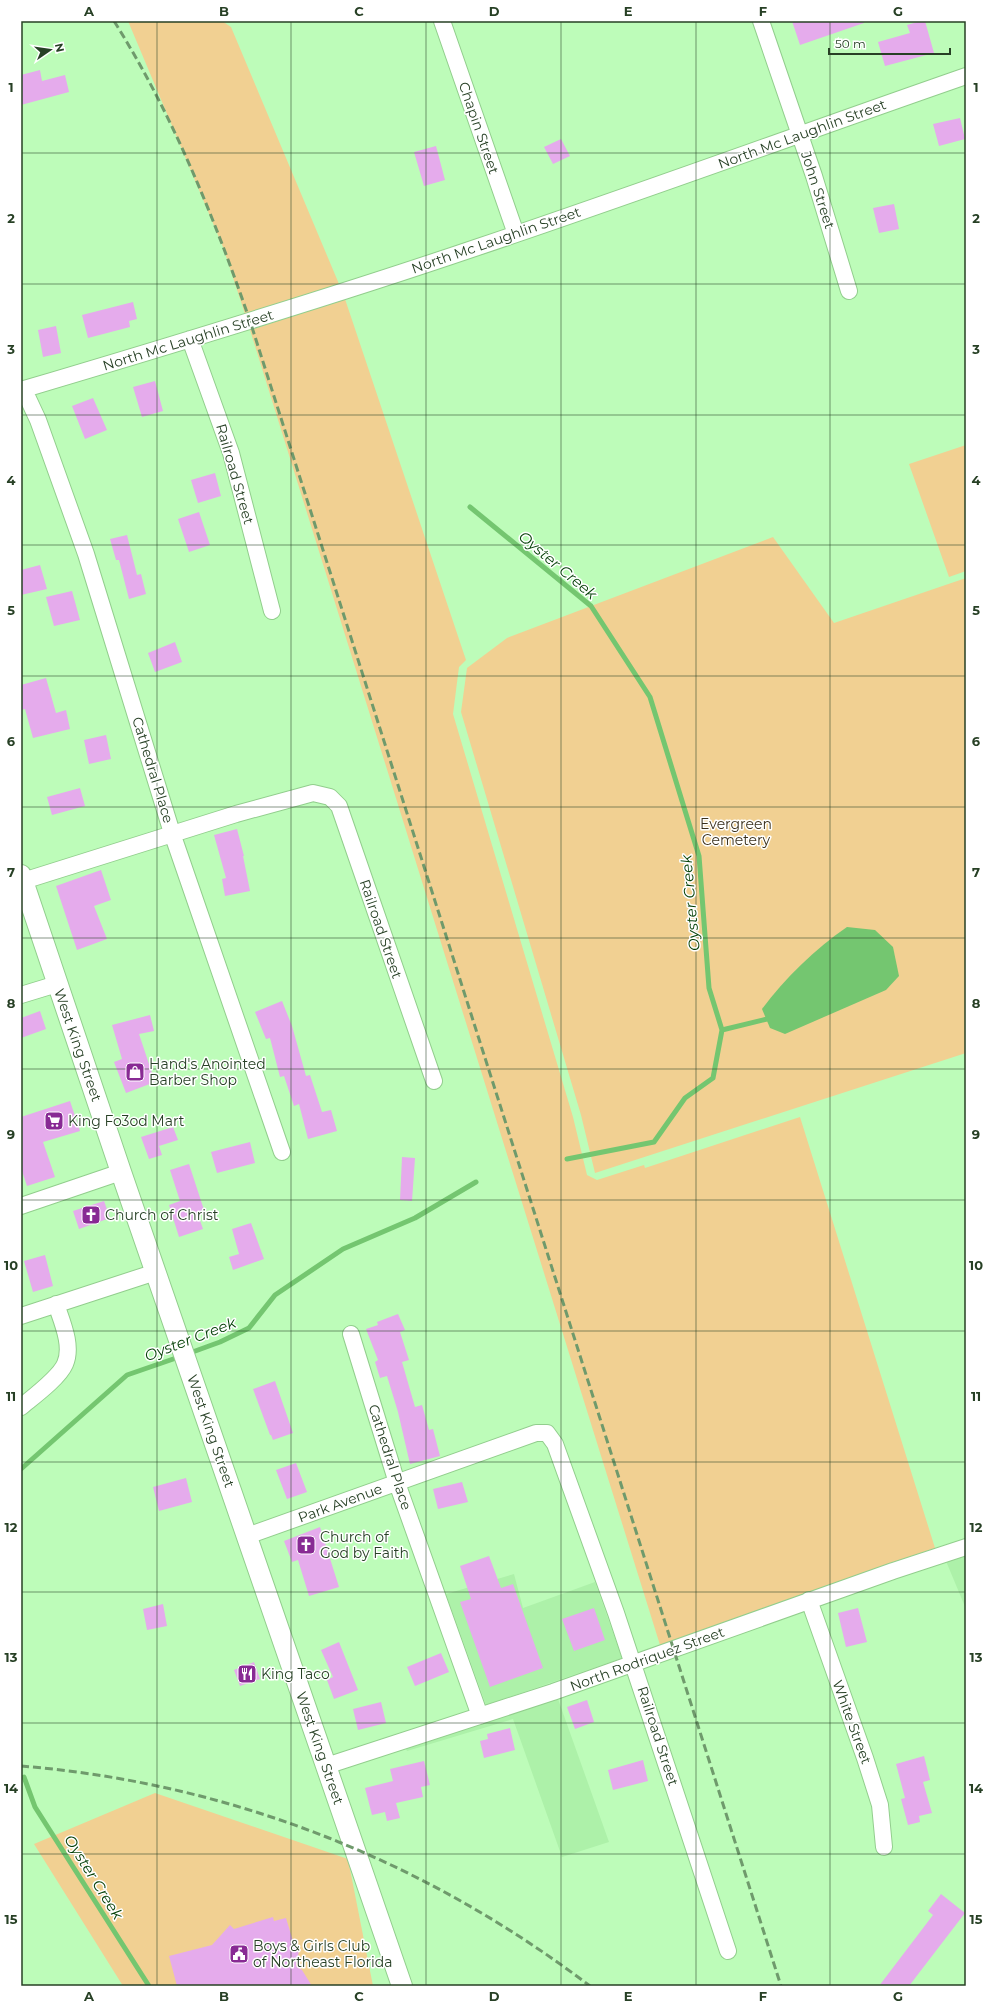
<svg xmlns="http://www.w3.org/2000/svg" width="987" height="2007" viewBox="0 0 987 2007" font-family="Montserrat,sans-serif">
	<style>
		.built { fill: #adf1a9 }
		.green { fill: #f1d092 }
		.water { fill: #74c670 }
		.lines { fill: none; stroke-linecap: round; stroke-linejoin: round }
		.stream { stroke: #74c670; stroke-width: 5 }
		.building { fill: #e5abec }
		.minor-casing { stroke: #92ce8d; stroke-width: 18 }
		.major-casing { stroke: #92ce8d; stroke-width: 22 }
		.minor { stroke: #fff; stroke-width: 16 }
		.major { stroke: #fff; stroke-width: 20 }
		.rail { stroke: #6f9a6c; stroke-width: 3; stroke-dasharray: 8 4; stroke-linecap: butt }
		.grid { fill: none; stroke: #274025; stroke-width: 1; stroke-opacity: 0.55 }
		.labels { text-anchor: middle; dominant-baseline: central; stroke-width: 3; stroke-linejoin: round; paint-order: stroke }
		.street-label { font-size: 14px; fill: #274025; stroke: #fff }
		.park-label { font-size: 14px; fill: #3a301c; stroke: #fff }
		.poi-label { font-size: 14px; fill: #274025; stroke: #fff; text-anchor: start }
		.water-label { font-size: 15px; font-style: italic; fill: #023f04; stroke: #fff }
		.neatline { fill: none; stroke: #274025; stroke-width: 1.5 }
		.grid-label { font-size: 13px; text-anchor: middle; font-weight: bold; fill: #274025 }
	</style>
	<rect width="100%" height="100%" fill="#bdfcb9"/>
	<path class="built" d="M966,1546v63l-23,-55z
		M514,1574l9,34 72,-26 27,76 -136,47 -40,-111z
		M558,1699l51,143 -47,15 -49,-138 -106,32 -1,-2z"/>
	<path class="green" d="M128,21h94l9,6 108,257 -94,30 -22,-67z
		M345,299l121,361 -7,7 -6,47 120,403 14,58 10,5 47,-15 1,3 155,-51 135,431 -275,97 -410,-1315z
		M966,445v126l-17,6 -40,-113z
		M773,537l61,86 132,-45v475l-371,120 -14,-58 -120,-403 6,-44 40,-30z
		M155,1793l193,66 25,127h-250l-89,-142z"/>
	<path class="water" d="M847,927l28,3 18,17 6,29 -13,14 -101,44 -15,-6 -8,-19c23,-31 53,-60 85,-82z"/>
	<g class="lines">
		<path class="stream" d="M470,507l121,99 59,91 49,159 10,132 13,42 -9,48 -28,20 -31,44 -87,17
			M722,1030l45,-11
			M187,1354l33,-12 29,-14 26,-33 68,-46 72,-31 61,-36
			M21,1469l106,-94 52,-18
			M24,1777l11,30 114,179"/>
	</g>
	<path class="building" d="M792,21h72v2l-64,22z
		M921,21h4l9,32 -49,13 -7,-24 32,-9 -3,-8z
		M40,70l2,11 23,-6 4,17 -48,13v-30z
		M960,118l5,21 -26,7 -6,-22z
		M561,139l9,17 -17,8 -9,-17z
		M436,146l9,34 -21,6 -10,-34z
		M894,204l5,25 -20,4 -6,-25z
		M133,302l4,17 -8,2 1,6 -42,11 -6,-23z
		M56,326l5,27 -18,4 -5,-27z
		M155,381l8,30 -21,6 -9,-30z
		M93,398l14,32 -22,9 -13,-33z
		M215,473l6,23 -23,7 -7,-23z
		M199,512l11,33 -21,7 -11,-33z
		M127,535l10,40 4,-1 5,20 -17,5 -10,-39h-3l-6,-21z
		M40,565l7,24 -26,6v-25z
		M72,591l8,29 -26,6 -8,-29z
		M175,642l7,20 -27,10 -7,-19z
		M46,678l10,35 10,-3 4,19 -37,9 -8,-29 -4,1v-25z
		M106,735l5,24 -22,5 -5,-24z
		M80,788l5,18 -33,9 -5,-18z
		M237,829l7,27h-1l7,35 -25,5 -3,-17 4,-1 -12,-43z
		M101,870l10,30 -17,6 13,33 -30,11 -21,-64z
		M282,1001l10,25 14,50 4,-1 12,37 9,-2 6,21 -29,8 -9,-35 -5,2 -10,-30 -4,1 -10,-39 -4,1 -11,-27z
		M40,1011l6,18 -25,9v-20z
		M150,1015l4,16 -15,3 16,48 -29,11 -12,-31 8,-3 -10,-34z
		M70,1101l10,30 -37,11 12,35 -28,9 -6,-18v-51z
		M173,1127l5,13 -19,6 3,9 -13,4 -8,-22z
		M250,1142l5,21 -38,10 -6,-21z
		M402,1157l13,1 -3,43 -12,-1z
		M189,1164l15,46 -7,2 6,17 -24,8 -10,-32 11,-4 -10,-31z
		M104,1201l6,17 -31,11 -6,-18z
		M251,1223l13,36 -31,11 -4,-13 10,-3 -7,-25z
		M45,1255l8,31 -20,6 -9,-31z
		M398,1314l7,16 -5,2 9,28 -7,2 13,45 7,-2 7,25 4,-1 7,27 -30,8 -12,-52 -11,-36 -7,2 -5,-16 3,-2 -12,-31 12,-4 -1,-3z
		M275,1381l18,52 -20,7 -2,-5h-1l-17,-46z
		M296,1463l11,29 -20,7 -11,-29z
		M186,1478l6,24 -33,9 -6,-24z
		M462,1482l6,20 -30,7 -5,-20z
		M320,1527l19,60 -30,9 -11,-36 -6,2 -8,-21z
		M489,1556l12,32 12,-4 30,84 -53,19 -30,-85 11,-3 -11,-33z
		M163,1604l4,22 -20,4 -4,-21z
		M594,1608l11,32 -31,11 -12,-32z
		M858,1608l9,34 -21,5 -8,-34z
		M339,1642l19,48 -24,9 -7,-19 6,-3 -12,-27z
		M441,1653l8,19 -34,14 -8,-19z
		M254,1662l6,17 -20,7 -6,-16z
		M587,1700l7,22 -19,7 -8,-22z
		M381,1702l5,21 -28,7 -5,-21z
		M510,1728l5,22 -31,8 -4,-17 8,-2 -1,-5z
		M924,1756l6,24 -7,2 9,31 -13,3 1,6 -12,3 -7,-26 4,-1 -9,-34z
		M643,1760l5,21 -35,9 -5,-20z
		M424,1761l6,24 -9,2 2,10 -27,6 4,15 -13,3 -2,-9 -13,3 -7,-27 28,-7 -3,-12z
		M941,1894l24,19 -56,73h-30l54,-71 -5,-4z
		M273,1917l1,4 12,-3 7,23 6,10 -3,15 6,4 10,16h-135l-8,-30 43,-11 18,-20 4,4z"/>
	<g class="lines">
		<defs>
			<path id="minor" d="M442,21l74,213
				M761,21l53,155 35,115
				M190,339l41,114 41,158
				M21,390c152,-45 304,-91 454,-142 164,-55 327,-115 491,-172
				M24,390l14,30 48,134 86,279 110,319
				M23,881l213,-67 77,-21 17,4 9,9 95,275
				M21,995l36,-11
				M21,1206l100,-34
				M21,1316l135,-44
				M351,1334l46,149 83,233
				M21,1407c12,-10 38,-29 44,-43 8,-18 -3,-42 -9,-60
				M247,1536l289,-103h11l8,11 61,169 112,338
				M809,1600l56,158 15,47 4,42
				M326,1766l227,-74 340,-121 73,-24"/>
			<path id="major" d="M21,875l100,297 281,814"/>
		</defs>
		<use href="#minor" class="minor-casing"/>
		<use href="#major" class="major-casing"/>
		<use href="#minor" class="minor"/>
		<use href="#major" class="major"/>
		<path class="rail" d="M114,21c59,94 100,196 136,300l531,1665
			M21,1766c209,17 403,94 569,220"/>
	</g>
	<path class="grid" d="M157,21v1965M291,21v1965M426,21v1965M561,21v1965M696,21v1965M830,21v1965M21,153h945M21,284h945M21,415h945M21,545h945M21,676h945M21,807h945M21,938h945M21,1069h945M21,1200h945M21,1331h945M21,1462h945M21,1592h945M21,1723h945M21,1854h945"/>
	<defs>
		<symbol id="shop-square" viewBox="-11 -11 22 22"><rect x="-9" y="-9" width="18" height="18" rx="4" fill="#882a94" stroke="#fff"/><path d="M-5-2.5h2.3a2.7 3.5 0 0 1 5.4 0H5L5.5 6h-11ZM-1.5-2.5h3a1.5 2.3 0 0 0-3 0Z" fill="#fff"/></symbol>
		<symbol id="supermarket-square" viewBox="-11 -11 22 22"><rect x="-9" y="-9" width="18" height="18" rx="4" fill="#882a94" stroke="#fff"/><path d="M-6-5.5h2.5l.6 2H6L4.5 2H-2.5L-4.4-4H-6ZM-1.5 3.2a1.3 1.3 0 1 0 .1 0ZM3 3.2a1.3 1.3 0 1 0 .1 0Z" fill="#fff"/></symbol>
		<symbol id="church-square" viewBox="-11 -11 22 22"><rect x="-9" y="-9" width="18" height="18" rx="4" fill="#882a94" stroke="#fff"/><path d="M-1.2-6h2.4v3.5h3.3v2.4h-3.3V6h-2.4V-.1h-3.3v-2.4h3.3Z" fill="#fff"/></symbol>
		<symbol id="restaurant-square" viewBox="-11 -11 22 22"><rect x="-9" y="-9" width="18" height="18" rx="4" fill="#882a94" stroke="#fff"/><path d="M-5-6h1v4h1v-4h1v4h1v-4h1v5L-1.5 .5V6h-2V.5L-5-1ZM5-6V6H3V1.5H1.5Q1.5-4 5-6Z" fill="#fff"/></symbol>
		<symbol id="civic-square" viewBox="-11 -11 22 22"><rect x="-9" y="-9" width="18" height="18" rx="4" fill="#882a94" stroke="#fff"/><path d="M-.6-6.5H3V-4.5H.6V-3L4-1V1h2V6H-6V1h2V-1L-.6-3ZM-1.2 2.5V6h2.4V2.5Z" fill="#fff"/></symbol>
	</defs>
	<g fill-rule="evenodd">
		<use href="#shop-square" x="124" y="1061" width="22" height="22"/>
		<use href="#supermarket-square" x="43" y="1110" width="22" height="22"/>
		<use href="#church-square" x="80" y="1204" width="22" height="22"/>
		<use href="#church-square" x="295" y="1534" width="22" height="22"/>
		<use href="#restaurant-square" x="236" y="1663" width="22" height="22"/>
		<use href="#civic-square" x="228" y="1943" width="22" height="22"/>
	</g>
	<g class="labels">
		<g class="street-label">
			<text transform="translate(479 128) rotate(71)">Chapin Street</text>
			<text transform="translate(802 134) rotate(-20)">North Mc Laughlin Street</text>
			<text transform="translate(818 190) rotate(72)">John Street</text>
			<text transform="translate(496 240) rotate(-19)">North Mc Laughlin Street</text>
			<text transform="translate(188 340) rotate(-17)">North Mc Laughlin Street</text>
			<text transform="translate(235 474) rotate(74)">Railroad Street</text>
			<text transform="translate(153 770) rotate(73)">Cathedral Place</text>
			<text transform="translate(381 929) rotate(71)">Railroad Street</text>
			<text transform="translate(78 1045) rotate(71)">West King Street</text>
			<text transform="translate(211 1431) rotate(71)">West King Street</text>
			<text transform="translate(390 1457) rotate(72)">Cathedral Place</text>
			<text transform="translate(340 1503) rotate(-20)">Park Avenue</text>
			<text transform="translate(647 1659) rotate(-20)">North Rodriquez Street</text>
			<text transform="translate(852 1722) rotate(70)">White Street</text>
			<text transform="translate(658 1736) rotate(72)">Railroad Street</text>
			<text transform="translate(320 1748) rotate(71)">West King Street</text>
		</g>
		<g class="park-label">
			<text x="736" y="824">Evergreen<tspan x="736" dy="16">Cemetery</tspan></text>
		</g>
		<g class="poi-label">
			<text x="149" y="1064">Hand's Anointed<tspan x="149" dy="16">Barber Shop</tspan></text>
			<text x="68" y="1121">King Fo3od Mart</text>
			<text x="105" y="1215">Church of Christ</text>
			<text x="320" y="1537">Church of<tspan x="320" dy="16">God by Faith</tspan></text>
			<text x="261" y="1674">King Taco</text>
			<text x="253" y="1946">Boys &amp; Girls Club<tspan x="253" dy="16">of Northeast Florida</tspan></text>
		</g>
		<g class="water-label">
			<text transform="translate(558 565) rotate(40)">Oyster Creek</text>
			<text transform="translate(690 903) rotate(-95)">Oyster Creek</text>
			<text transform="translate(190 1339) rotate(-21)">Oyster Creek</text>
			<text transform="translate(94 1877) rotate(58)">Oyster Creek</text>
		</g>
	</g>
	<rect width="987" height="2007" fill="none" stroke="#ffffff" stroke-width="44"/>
	<g transform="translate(50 50) rotate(77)" stroke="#ffffff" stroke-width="3" paint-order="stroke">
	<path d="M0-3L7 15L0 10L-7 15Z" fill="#274025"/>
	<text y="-6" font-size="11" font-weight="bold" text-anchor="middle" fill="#274025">N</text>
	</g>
	<path d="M829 48v6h121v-6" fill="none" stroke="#274025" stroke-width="2"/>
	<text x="835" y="48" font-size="12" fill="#274025" stroke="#ffffff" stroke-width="3" paint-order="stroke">50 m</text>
	<rect x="22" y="22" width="943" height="1963" class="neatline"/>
	<g class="grid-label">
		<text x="89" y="16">A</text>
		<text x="224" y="16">B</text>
		<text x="359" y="16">C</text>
		<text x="494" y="16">D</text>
		<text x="628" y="16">E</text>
		<text x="763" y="16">F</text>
		<text x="898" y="16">G</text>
		<text x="11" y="92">1</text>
		<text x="976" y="92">1</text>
		<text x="11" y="223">2</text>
		<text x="976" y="223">2</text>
		<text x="11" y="354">3</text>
		<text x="976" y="354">3</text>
		<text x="11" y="485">4</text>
		<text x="976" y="485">4</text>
		<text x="11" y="615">5</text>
		<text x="976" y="615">5</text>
		<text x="11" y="746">6</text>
		<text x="976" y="746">6</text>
		<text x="11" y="877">7</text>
		<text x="976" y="877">7</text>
		<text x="11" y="1008">8</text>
		<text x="976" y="1008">8</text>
		<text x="11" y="1139">9</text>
		<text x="976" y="1139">9</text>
		<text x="11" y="1270">10</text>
		<text x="976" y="1270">10</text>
		<text x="11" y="1401">11</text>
		<text x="976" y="1401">11</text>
		<text x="11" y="1532">12</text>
		<text x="976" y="1532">12</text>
		<text x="11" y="1662">13</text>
		<text x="976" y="1662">13</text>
		<text x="11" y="1793">14</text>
		<text x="976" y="1793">14</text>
		<text x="11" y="1924">15</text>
		<text x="976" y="1924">15</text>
		<text x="89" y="2001">A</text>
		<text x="224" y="2001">B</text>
		<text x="359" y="2001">C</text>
		<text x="494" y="2001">D</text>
		<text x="628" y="2001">E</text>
		<text x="763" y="2001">F</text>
		<text x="898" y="2001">G</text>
	</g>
</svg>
